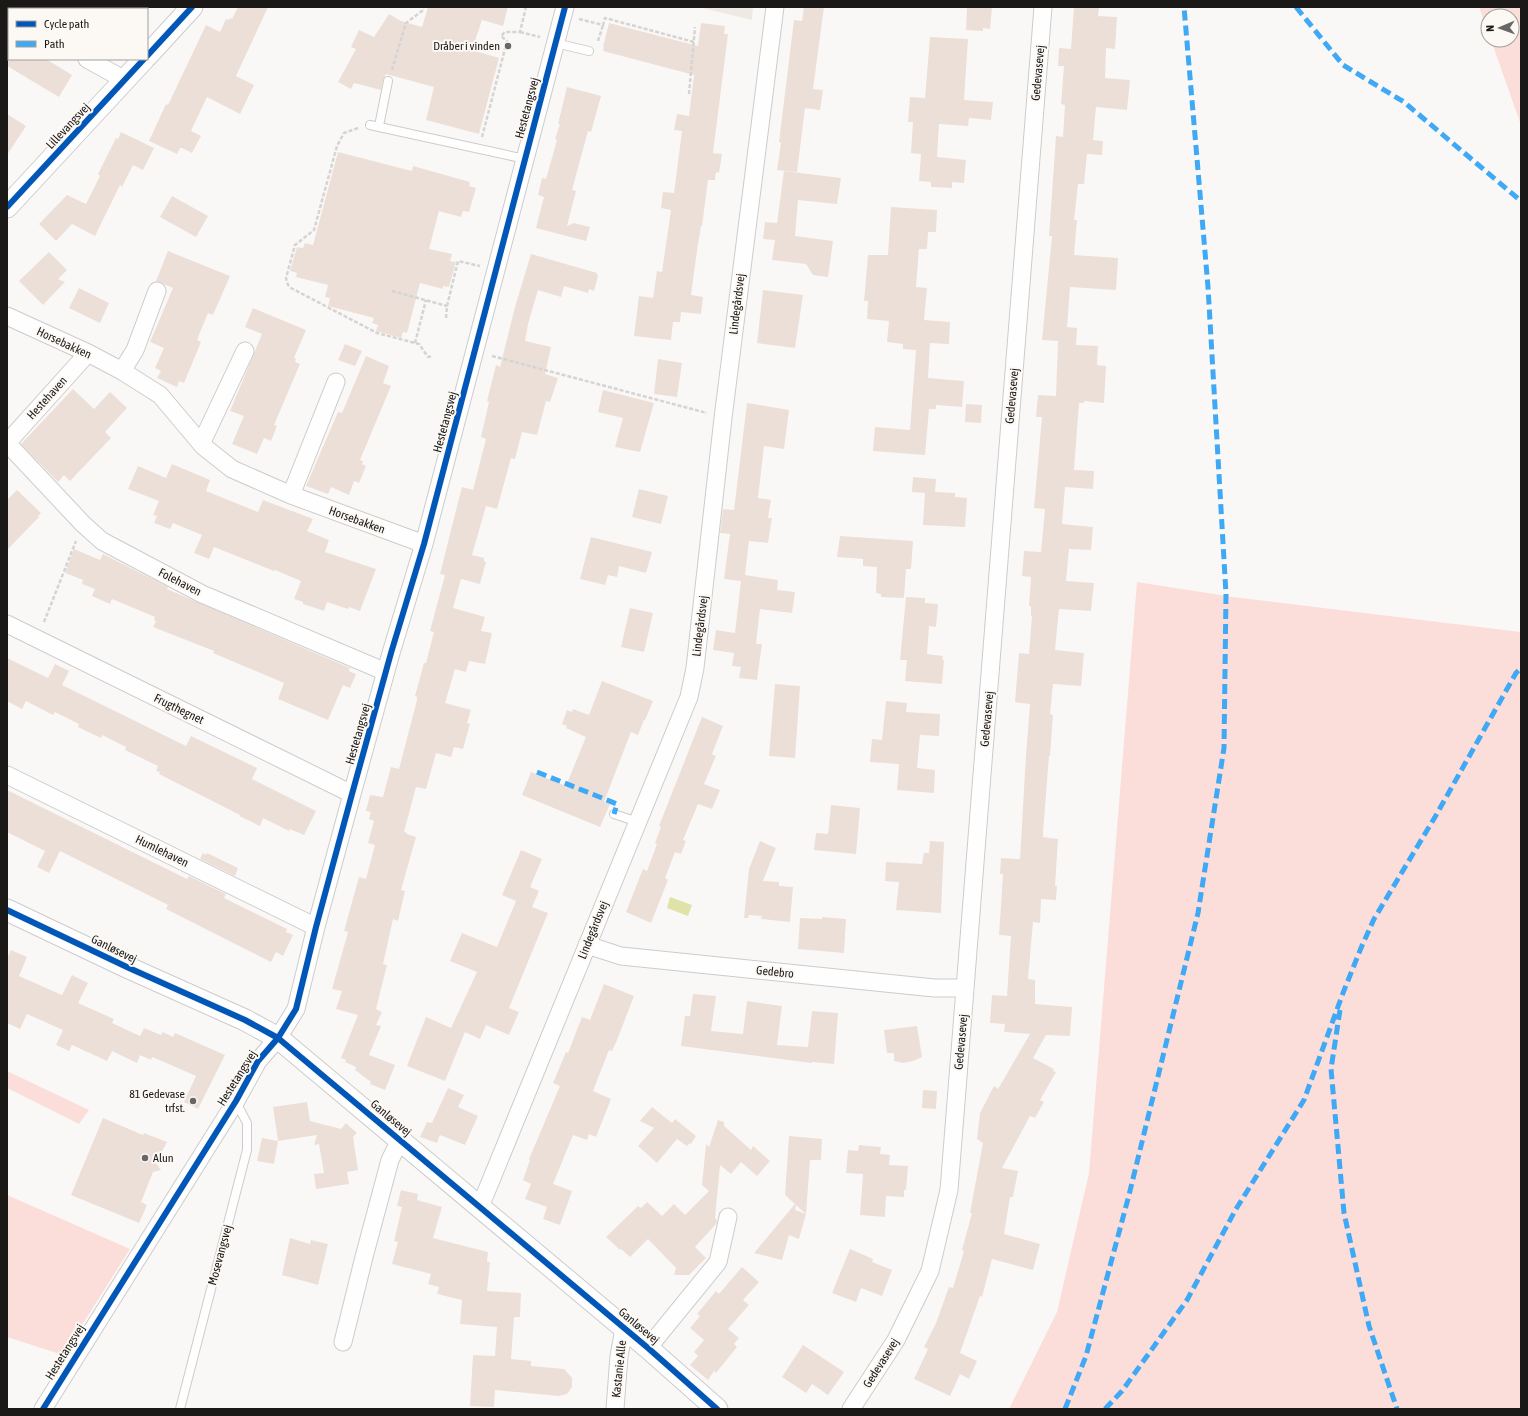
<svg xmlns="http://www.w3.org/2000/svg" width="1528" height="1416" viewBox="0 0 1528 1416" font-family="'Asap Condensed',sans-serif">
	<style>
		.built { fill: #efe9e4 }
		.green { fill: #fbdeda }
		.water { fill: #e0e2a8 }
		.building { fill: #ecdfd8 }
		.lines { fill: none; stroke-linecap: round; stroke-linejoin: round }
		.service-casing { stroke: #cdcccb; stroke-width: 10 }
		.minor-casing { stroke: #cdcccb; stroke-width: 19 }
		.tertiary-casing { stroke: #cdcccb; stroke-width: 23 }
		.path { stroke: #d5d4d4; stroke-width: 2.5; stroke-dasharray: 4 2; stroke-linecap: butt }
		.service { stroke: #fefefe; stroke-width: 8 }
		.minor { stroke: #fefefe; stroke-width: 17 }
		.tertiary { stroke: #fefefe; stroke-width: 21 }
		.quiet { stroke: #3fa9f5; stroke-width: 5; stroke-dasharray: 10 5; stroke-linecap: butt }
		.cycleway-casing { stroke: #fcf8f4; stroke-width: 8 }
		.cycleway { stroke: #0057b8; stroke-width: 6 }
		.poi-dot { fill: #696766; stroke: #fcf8f4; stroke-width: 1.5 }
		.labels { text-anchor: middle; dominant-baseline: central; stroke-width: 4; stroke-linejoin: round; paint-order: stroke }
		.poi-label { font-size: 12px; fill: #1b1918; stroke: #fcf8f4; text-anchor: end }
		.street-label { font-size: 12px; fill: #1b1918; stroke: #fcf8f4 }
	</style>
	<rect width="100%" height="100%" fill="#faf8f6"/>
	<path class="built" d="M698,7h55l-1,13z"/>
	<path class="green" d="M1479,7h42v118l-30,-85h21v-24h-24v16z
		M1137,582l96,15 288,35v777h-512l48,-97 32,-139z
		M7,1071l82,39 -10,14 -72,-36z
		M7,1195l123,54 -67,106 -56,-18z"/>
	<path class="water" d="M670,897l22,8 -4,11 -21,-8z"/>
	<path class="building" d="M238,7h30l-32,69 18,9 -14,29 -33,-17 -16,34 10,5 -9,17 -10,-5h-2l-3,6 -28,-13 17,-37 2,1 38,-80 14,7 6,-13 3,1 1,-2 2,1z
		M428,7h80l-5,19 -21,-6 -10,30 27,8 -20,76 -53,-14 8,-33 -48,-13 -3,6 -2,10 -27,-7 -3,6 -13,-7 18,-33 -5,-2 8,-17 15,7 15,-23 12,7 21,6z
		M804,7h20l-11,82 10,1 -3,20 -15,-2 -8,64 -20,-2 4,-27 -2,-1 15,-122 8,1z
		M967,7h25l-2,22 -7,-1v3l-17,-1z
		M1074,7h25l-1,9 19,1 -2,32 -9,-1 -1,30 25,2 -3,30 -31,-3 -3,33 10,1 -1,14 -15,-1 -3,30h-6l-4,36h3l-3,35 44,3 -2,32 -46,-3 -3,40 10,1 -1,17 22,1 -1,19 9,1 -2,37 -20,-2v2h-5l-5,67 20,1 -1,18 -28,-2 -3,37 31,3 -2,23 -22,-1 -3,32 28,2 -3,28 -32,-2 -4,41 29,3 -3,33 -28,-2 -3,30 3,1 -3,41h-1l-6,77v4l15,2 -3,47h2l-1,14 -15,-1 -1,24 -7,-1 -5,57 7,1v24l37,3 -2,29 -24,-1 -13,23 21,11 -1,2 3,1 -16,28 4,2 -9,16 -5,-2 -28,52 16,3 -5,26h-3l-6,37 36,10 -7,26 -41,-11 -10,38 -2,-1 -20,57 17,8 -8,18 -9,-5 -10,22 -36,-17 14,-30 -4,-2 12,-24 13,-36 4,1 11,-37 -2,-1 10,-37h-2l13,-70 -6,-4 3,-26 14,-27 4,3 32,-55 -26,-2 1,-8 -15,-1 2,-28 15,1 4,-60 -12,-1 4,-61h-3l1,-16 19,1 6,-104 4,-51 -15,-2 4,-49 10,1 3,-38h-1v-10h-2l2,-29 -9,-1 2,-25 17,1 4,-43 -11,-1 8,-91h-6l2,-22 18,1 2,-55 -16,-1 10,-104h-3l7,-100 7,1 2,-32 -4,-1 3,-38h-6l1,-18 12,1z
		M609,23l89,23 3,-23 24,3 -1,8h4l-15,119 9,1 -3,19 -3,-1 -1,8h-7l-6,46h-1l-4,25 -6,44 12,2 -2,17 -20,-2 -1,10h-7l-2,18 -37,-4 5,-40 14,2 4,-27 5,1 9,-62 -10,-2 2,-16 11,1 8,-62 -8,-1 3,-16 12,2 5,-41 -91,-24 1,-4h-1z
		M930,37l38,2 -4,61 29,2 -2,18 -22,-2 -1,8 -29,-2 -2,33 29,3 -2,23 -12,-1v6l-21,-1v-5l-12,-1 2,-27 -10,-1 2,-31h-5l2,-25 15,1z
		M7,59h39l26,16 -13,22 -52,-31z
		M567,87l34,9 -10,36 -3,-1 -16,59 4,1 -9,35 7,-3 16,4 -4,14 -50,-13 8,-31 -6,-2 4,-17 4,1 11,-39 -2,-1 5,-15h-2z
		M7,114l19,12 -19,29z
		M121,132l33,16 -11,22 -10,-5 -11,22 -2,-2 -25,51 -23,-12 -16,17 -17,-17 28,-29 19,9 14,-28 -2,-2 18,-36 2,1z
		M338,152l74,19 1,-5 57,16 -1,4 7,2 -7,24 -6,-1 -2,6 -22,-6 -10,38 23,5 -2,7 6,1 -7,25 -6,-1v3l-23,-6 -13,50 -4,-1 -2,6 -25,-7 2,-6 -6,-2 2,-5 -46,-12 2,-8 -5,-1 3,-12 -32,-8 1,-4 -7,-2 7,-24 6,1 2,-5 8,2z
		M784,171l57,7 -4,26 -39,-4 -3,36 38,5 -5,36 -15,-2 -7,-11 -34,-4 3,-20 -12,-1 2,-17 12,1z
		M172,196l36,20 -12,21 -36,-20z
		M891,207l46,3 -1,22h-8l-1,17h-8l-3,38 11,1 -3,32 26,2 -1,22 -19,-1 -2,35 36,3 -2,26 -26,-2v4h-7l-4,46 -52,-4 2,-24 35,3 6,-80 -13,-1v-5l-16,-2 2,-21 -22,-2 1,-18h-4l4,-46h20z
		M168,251l62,25 -17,39 -5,-2 -11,27 4,2 -17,41 -5,-2 -2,6 -20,-9 4,-7 -6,-3 9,-20 -14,-6 23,-54 -17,-7z
		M49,252l18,18 -9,9 7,3 -22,23 -24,-24z
		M531,254l66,19v2l1,1 -4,15 -5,-2 -1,4 -24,-7 -3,11 -23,-7 -10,34 -3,17 26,6 -6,27 13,4 -8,24 -4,-1 -9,34 -15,-3 -7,27 -4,-1 -14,51 -11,-3 -14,49 12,3v3l2,1 -6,22 -19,-5 -8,29 32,9 -4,14 11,2 -7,31 -16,-3 -3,11 -11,-3 -10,34 26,7 -4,13 3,1 -7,25 -9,-2 -3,10 -15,-4 -10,36 -10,-2 -12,45 3,1v1l9,3 -15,53 4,1 -7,30 -5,-2 -10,45 4,1 -11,44 6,3 -6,13 5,1 -12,29 26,10 -10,25 -15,-6 1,-2 -16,-12 1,-3 -11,-5 1,-2 -5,-2 17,-43 -22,-6 6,-18 -10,-2 16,-57 -4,-1 15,-54 7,2 9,-34 -7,-2 6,-22 -5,-2 2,-7 -5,-1 4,-16 13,2 8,-30 8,2 18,-69v-3l-2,-1 9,-33h2l8,-31 -4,-1 15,-56 -5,-1 11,-44 11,-43 11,3 13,-51 -5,-2 8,-35 -2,-1 9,-36 4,2 15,-60z
		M79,288l30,15 -9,20 -31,-15z
		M763,290l40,5 -8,53 -38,-5z
		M253,308l53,22 -12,28 2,1 -1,3 5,2 -26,61 3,1 -6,15 -7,-3 -7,16 -25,-10 12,-28 -14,-5 32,-77 -17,-7z
		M345,344l17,7 -7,15 -17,-6z
		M366,356l23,10 -6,17 8,3 -31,74 3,1 -1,3 4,2 -7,17 -5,-2 -5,14 -18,-8 -3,7 -22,-8 32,-74 4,1z
		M658,359l24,4 -5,34 -23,-3z
		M73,389l21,20 16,-17 17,16 -22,24 6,6 -41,43 -6,-6 -6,7 -37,-38z
		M603,390l51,13 -14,49 -25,-5 8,-29 -25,-6z
		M747,403l42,7 -5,39 -20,-3 -6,52 13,2 -3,18h4l-4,25 -19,-2 -4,34 33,5 -1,10 18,2 -3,21 -32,-4 -4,35h6l-5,36 -18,-2 2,-11 -9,-1 2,-13 -21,-3 3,-20 19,3 6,-52 -17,-2 6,-45 -10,-1 3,-24 11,1z
		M966,404l16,1 -1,18 -16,-1z
		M172,464l38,16 -4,11 52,21 5,-12 50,19 -6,12 22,9 -4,12 51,17 -16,42 -11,-4 -1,2 -21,-7 -3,9 -21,-7v-2l-9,-3 7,-18 -26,-11 -1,1 -60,-24 -5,12 -15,-6 8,-18 -29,-12 -3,6 -16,-6 3,-7 -4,-1 6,-14 -31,-12 10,-23 28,12z
		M913,477l23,2 -1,13 20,1v4l12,1 -2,29 -42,-2 2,-32 -13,-1z
		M639,489l29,7 -7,28 -29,-7z
		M17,490l24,23 -3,3 1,1 -32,33v-50z
		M840,536l73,5 -2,28h-5l-2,29 -23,-1v-3l-5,-1 1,-26 -14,-1v-7l-26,-2z
		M591,537l61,15 -6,21 -27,-7 -2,11 -9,-2 -3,10 -25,-6z
		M74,549l26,11 3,-6 65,33 -1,2 183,79 -1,3 7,3 -6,14 -7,-3 -15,35 -50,-21 6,-16 -71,-30 1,-2 -61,-24 3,-6 -2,-1 1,-3 -43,-18 -2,5 -18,-8 3,-7 -13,-5 1,-4 -18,-7z
		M906,597l19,1v5l13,1 -2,23 -7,-1 -2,28 16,2 -1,4h2l-2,24 -37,-3 2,-21h-7z
		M630,608l23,5 -9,39 -23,-5z
		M7,658l41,20 7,-14 14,7 -7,14 124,61 5,-10 66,32 -5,11 64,32 -12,24 -14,-6 -1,2 -26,-13 -3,8 -21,-10 1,-1 -81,-41 1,-2 -4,-1 2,-5 -33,-16 1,-3 -24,-12 -1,3 -23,-11 1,-3 -24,-12 -2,3 -27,-14 -4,8 -15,-8z
		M602,681l51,20 -8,19h-1l-6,15 -7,-3 -27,70 6,2 -10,23 -78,-32 9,-23 35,14 20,-49 -20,-9 1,-2 -5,-2 5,-14 5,2 1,-3 16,6z
		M775,684l25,2 -5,72 -26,-2z
		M886,701l21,2 -1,9 34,2 -1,22 -19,-1 -3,33 18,2 -1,23 -37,-3 2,-26 -29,-2 2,-23 10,1z
		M702,717l21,9 -11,28 4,2 -12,28 16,6 -8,19 -14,-5 -15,36 3,1 -5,13 -6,-2 -10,26 3,2 -17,43 -25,-11 17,-43 4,2 10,-27 -2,-1 6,-16 -2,-1z
		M7,790l180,89 2,-3 37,18 -2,4 63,31 -1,3 7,3 -10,21 -7,-4 -5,10 -105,-53 2,-4 -108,-54 -11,22 -12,-6 8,-16 -38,-19z
		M831,805l29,3 -4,46 -42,-4 2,-17 12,1z
		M760,841l16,7 -13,33 16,1v4l14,1 -3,35 -29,-3 1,-3 -13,-1 -1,3h-4l5,-49z
		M930,841l14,1 -3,71 -45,-3 3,-28 -14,-1 1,-19 36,2 2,-11h5z
		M521,850l21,9 -12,28 9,4 -7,16 16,6 -39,95 10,4 -10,23 -23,-10 -6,14 -15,-7 -20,49 -38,-15 19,-49 25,11 26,-56 -27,-11 12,-28 35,14 19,-46 -14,-6z
		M203,853l3,2 1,-2 31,15 -3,8 -35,-17z
		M822,917l24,2 -2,34 -46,-4 2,-31 22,1z
		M11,950l16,7 -8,19 43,19 10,-20 16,8 -10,20 36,16 -2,4 28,13 4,-8 17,7 2,-3 10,5 2,-4 50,22 -27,54 -14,-7 12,-26 -32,-14 -12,-5 -1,3 -11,-5 -3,8 -25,-12 -5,10 -35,-16 -3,6 -13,-6 7,-15 -36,-16 -7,15 -13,-6v-65z
		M604,984l30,12 -17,44 -5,11 -3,-1 -16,41 18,8 -15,38 -7,-3 -2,6 -14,-5 -20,49 19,7 -12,34 -17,-6 4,-12 -22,-8 6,-15 -8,-4 7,-20 -1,-1 31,-73 -7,-3 13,-31 2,1 14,-36 8,3z
		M693,994l23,2 -5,35 32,3 4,-33 35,5 -5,39 31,2 4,-36 26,2 -4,51 -22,-2 -1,1 -130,-17 4,-30h5z
		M917,1026l5,31 -9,4 -10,2 -9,-2v-8h-7l-3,-23z
		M448,1088l16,7 -6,12 20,9 -13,29 -25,-10 -3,8 -17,-6 7,-15 5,1z
		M923,1090l14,1 -1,18 -14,-1z
		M307,1102l3,19 31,8 5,-6 11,10 -4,4 5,33 -11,2 2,12 -33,5 -2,-15 10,-1 -5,-29 -5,1 3,-10 -39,6 -4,23 -17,-3 5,-23 16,3 -5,-34z
		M652,1107l20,16 3,-4 21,17 -5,8 -1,-1 -3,3 -10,-7 -20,24 -19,-17 16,-18 -14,-7z
		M103,1118l40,17 1,-2 23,9 -11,21 5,7 -8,2 -12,30 6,3 -8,18 -68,-28z
		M718,1120l6,2v4l27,24 2,-4 17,15 -13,15 -16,-14 -10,12 -11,-9 -5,53 2,2 -1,4 -21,23 11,11 -17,17h-15l2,-7 -28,-29 -18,18 -9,-8 -1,1 -14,-13 32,-31 3,2 6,-6 15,14 12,-12 11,11 24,-24 -7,-6 4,-41 3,3z
		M789,1136l33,3 -1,21h-11l-4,54 -10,-9 -1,5 11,4 -7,25 -10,-4 -7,25 -28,-7 41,-49 -10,-9z
		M859,1145l22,2 -1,7 10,1 -1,10 19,1 -2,24h-2v7l-18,-1 -1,21 -25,-2 3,-41 -17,-1 2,-23 10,1z
		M401,1190l17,4 -1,6 25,7 -9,31 55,14 -1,10h3l-3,29 34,2 -1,24h-6l-3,42 20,2v5l33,3 8,9v9l-5,7 -8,2 -64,-6 -1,17 -24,-1 3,-51 22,1 2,-29 -37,-3 2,-24 -25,-6 2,-7 -11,-3 3,-10 -39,-10 6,-22 -4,-1 8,-34 -5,-1z
		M290,1238l20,6 1,-4 17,4 -10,41 -36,-10z
		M850,1249l23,10 -1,3 20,8 -10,26 -21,-8 -5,14 -24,-9z
		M742,1267l17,15 -16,18 6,5 -21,24 11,9 -5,6 3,3 -21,26 -2,-2 -6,9 -18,-15 8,-9 -4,-4 10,-12 -14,-12 10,-12 -3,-2 19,-23 3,3z
		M803,1345l41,27 -16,23 -16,-11 -6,9 -24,-16z"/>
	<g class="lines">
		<defs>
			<path id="service" d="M555,43l34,8
				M370,125l155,34
				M379,126l9,-45
				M614,814l24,8
				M180,1409l67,-259v-27l-11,-21"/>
			<path id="minor" d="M87,59l38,21
				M7,316l81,37 34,18 38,24 43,51 29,23 59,26 133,49
				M122,371l13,-21 22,-59
				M7,443l76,81 19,17 100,53 184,78
				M7,443l81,-90
				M201,444l44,-93
				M291,495l45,-113
				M7,624l345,170
				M7,775l309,152
				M587,945l34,11 313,32h31
				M480,1207l209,-510 6,-29 28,-250 52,-411
				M343,1342l21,-85 26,-97 10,-20
				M648,1348l70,-86 10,-45
				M43,1409l193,-308 22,-40 20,-23 18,-29 20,-82 36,-133 39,-141 33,-109 141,-537
				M615,1409l4,-53 5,-27
				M851,1409l45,-69 34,-69 19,-81 94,-1183"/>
			<path id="tertiary" d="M147,56l45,-49
				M7,207l137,-148
				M7,910l122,58 116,52 33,18 370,310 69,61"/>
		</defs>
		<use href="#service" class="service-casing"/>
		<use href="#minor" class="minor-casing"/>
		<use href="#tertiary" class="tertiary-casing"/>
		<path class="path" d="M579,19l24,6 2,-7 89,24
			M520,32l20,5
			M598,41l5,-16
			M392,70l14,-47 16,-12 1,-4
			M689,94l6,-67
			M358,128l-14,5 -7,13 -23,84 -19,15 -9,33 2,7 3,3 86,45 42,11 9,13 4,-1
			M482,137l25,-96 -6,-5 4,-4h15l6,-25
			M392,291l55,15
			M446,318l1,-12 11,-45 22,5
			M415,343l11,-43
			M492,356l215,57
			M44,622l32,-81"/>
		<use href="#service" class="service"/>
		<use href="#minor" class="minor"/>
		<use href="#tertiary" class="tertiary"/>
		<path class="quiet" d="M1296,7l47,58 61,37 117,99
			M537,772l80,32 -3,10
			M1340,1010l-9,59 13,144 25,113 28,83
			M1065,1409l21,-53 43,-161 69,-282 26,-165 2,-154 -18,-307 -24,-280
			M1105,1409l17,-18 65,-91 49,-91 68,-109 39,-107 18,-45 13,-29 61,-102 81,-144 5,-5"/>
		<defs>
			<path id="cycleway" d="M147,56l45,-49
				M7,207l137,-148
				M7,910l122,58 116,52 33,18 370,310 69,61
				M43,1409l193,-308 22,-40 20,-23 18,-29 20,-82 36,-133 39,-141 33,-109 141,-537"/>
		</defs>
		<use href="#cycleway" class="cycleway-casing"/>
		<use href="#cycleway" class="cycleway"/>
	</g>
	<g class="poi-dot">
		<circle cx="508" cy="46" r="4"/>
		<circle cx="193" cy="1101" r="4"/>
		<circle cx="145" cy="1158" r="4"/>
	</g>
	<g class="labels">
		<g class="poi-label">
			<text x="500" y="46">Dråber i vinden</text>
			<text x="185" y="1094">81 Gedevase<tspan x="185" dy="14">trfst.</tspan></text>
			<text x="153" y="1158" text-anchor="start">Alun</text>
		</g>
		<g class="street-label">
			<text transform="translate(1038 73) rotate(-85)">Gedevasevej</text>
			<text transform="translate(527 108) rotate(-75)">Hestetangsvej</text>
			<text transform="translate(68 126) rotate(-47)">Lillevangsvej</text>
			<text transform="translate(737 304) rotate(-83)">Lindegårdsvej</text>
			<text transform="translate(64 343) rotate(25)">Horsebakken</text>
			<text transform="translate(1012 396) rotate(-85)">Gedevasevej</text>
			<text transform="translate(47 398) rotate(-48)">Hestehaven</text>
			<text transform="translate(445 422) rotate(-75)">Hestetangsvej</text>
			<text transform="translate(357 520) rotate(20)">Horsebakken</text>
			<text transform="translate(180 582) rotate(27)">Folehaven</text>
			<text transform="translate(700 626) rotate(-83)">Lindegårdsvej</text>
			<text transform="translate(179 709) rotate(26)">Frugthegnet</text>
			<text transform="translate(987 719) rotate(-85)">Gedevasevej</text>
			<text transform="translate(358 734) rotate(-74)">Hestetangsvej</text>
			<text transform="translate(162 851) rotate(26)">Humlehaven</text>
			<text transform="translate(593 930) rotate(-68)">Lindegårdsvej</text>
			<text transform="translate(114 949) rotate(26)">Ganløsevej</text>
			<text transform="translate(775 972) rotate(6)">Gedebro</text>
			<text transform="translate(961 1042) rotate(-85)">Gedevasevej</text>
			<text transform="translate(237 1078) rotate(-58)">Hestetangsvej</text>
			<text transform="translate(391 1118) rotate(40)">Ganløsevej</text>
			<text transform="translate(220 1255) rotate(-75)">Mosevangsvej</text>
			<text transform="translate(639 1326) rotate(40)">Ganløsevej</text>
			<text transform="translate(65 1352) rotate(-58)">Hestetangsvej</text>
			<text transform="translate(881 1363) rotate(-58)">Gedevasevej</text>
			<text transform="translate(619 1369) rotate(-84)">Kastanie Alle</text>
		</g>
	</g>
	<rect width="1528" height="1416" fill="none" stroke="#1b1918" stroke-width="16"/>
	<rect x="8" y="8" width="140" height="52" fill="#fcf8f4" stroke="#a29f9c"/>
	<rect x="16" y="21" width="20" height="6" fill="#0057b8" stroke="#a29f9c"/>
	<text x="44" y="28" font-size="12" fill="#1b1918">Cycle path</text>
	<rect x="16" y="41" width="20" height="6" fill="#3fa9f5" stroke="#a29f9c"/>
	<text x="44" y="48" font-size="12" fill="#1b1918">Path</text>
	<g transform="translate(1500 28) rotate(268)"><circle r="19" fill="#fcf8f4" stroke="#a29f9c"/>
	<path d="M0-3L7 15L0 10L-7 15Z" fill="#696766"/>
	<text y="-6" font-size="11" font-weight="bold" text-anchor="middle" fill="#1b1918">N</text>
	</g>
</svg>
